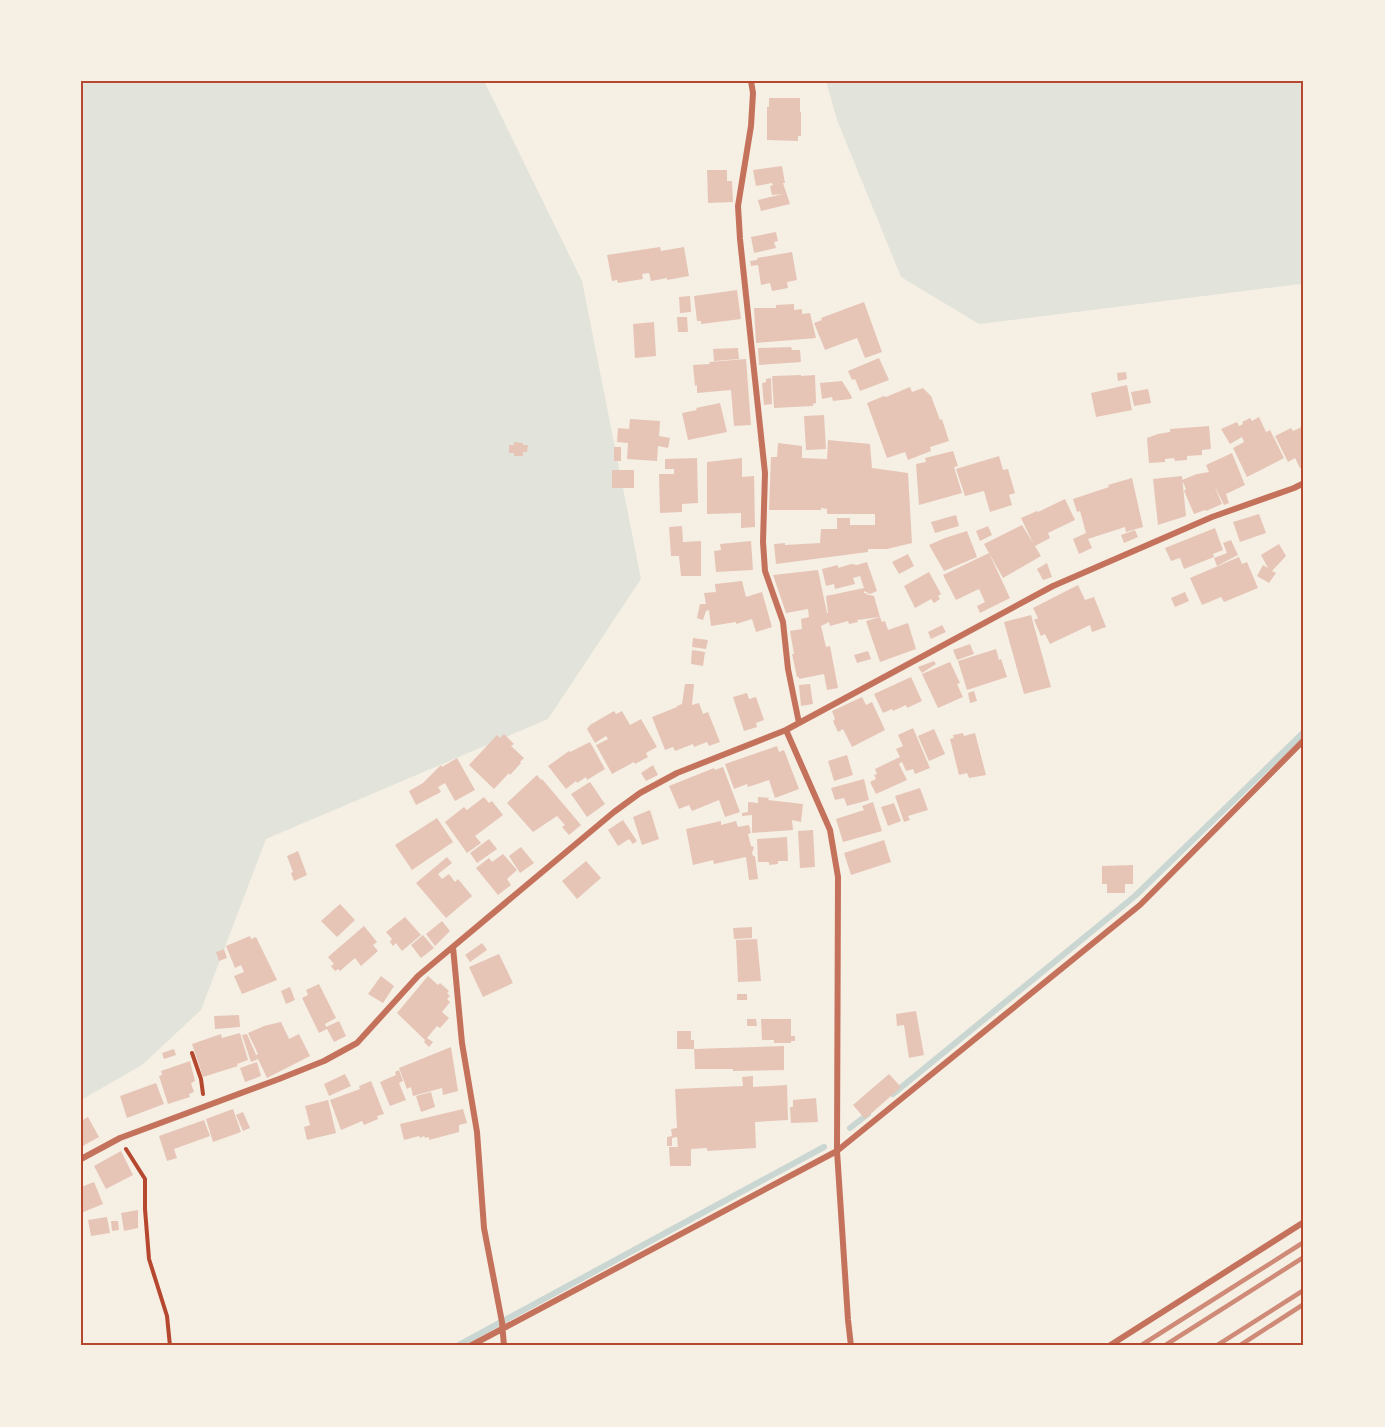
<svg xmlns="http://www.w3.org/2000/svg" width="1385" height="1427" viewBox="0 0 1385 1427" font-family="'Playfair Display',serif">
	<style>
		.green { fill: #e2e4dc }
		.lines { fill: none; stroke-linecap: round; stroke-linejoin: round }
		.stream { stroke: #c9d6d2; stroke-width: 6 }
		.building { fill: #e6c5b7 }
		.path { stroke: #b5482f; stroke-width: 4 }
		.minor { stroke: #c5725c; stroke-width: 6 }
		.rail { stroke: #cf8b77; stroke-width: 4.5 }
		.neatline { fill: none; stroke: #b5482f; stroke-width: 2 }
	</style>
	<rect width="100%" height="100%" fill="#f6efe4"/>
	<path class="green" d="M81,81h403l98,200 59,298 -93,140 -282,120 -65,171 -59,55 -61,35z
		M826,81h478v201l-3,2 -322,40 -78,-47 -64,-157z"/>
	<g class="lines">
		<path class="stream" d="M893,1094l242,-198 169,-164
			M850,1128l18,-14
			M457,1346l367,-199"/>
	</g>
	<path class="building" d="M769,98h31v14h1v24h-3v5l-31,-1v-33h2z
		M782,166l3,17h-2l7,21 -29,7 -3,-11 25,-6 -11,1 -2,-9 3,-1 -1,-2 -16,3 -3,-16z
		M707,170h20v11h5l1,21 -25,1z
		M776,232l2,9 -4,1 2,6 -22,5 -3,-16z
		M660,247l1,4 23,-4 5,29 -22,4v-2l-16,3 -2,-8 -7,1 1,5 -25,4 -1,-3 -5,1 -5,-26z
		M792,252l5,28 -10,2 1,6 -16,3 -2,-8 -9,2 -3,-20 -7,1 -1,-5 7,-1v-2z
		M737,290l4,29 -40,5v-3h-4l-3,-25z
		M690,296l1,16 -11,1 -1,-16z
		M864,302l18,50 -17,6 -8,-20 -32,12 -11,-27 8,-3 -1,-2z
		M794,304v6l8,-1v5l8,-1 6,25 -60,5 -2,-35h22v-3z
		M677,317h10l1,15h-10z
		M654,322l2,34 -21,2 -2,-34z
		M791,347l1,3h8l1,12 -42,3 -1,-17z
		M738,348l1,11 -25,2 -1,-12z
		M879,358l10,22 -29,11 -5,-12 -3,1 -4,-9z
		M746,359l5,66 -17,1 -3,-36 -34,3v-8l-2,1 -2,-21 17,-1 -1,-2z
		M1126,372l1,7 -9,2 -1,-8z
		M801,375v1l14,-1 1,28 -3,1v2l-39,2 -2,-32z
		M771,378l1,26 -8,1 -2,-22 4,-1v-3z
		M842,381l10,16 -1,2 -18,2 -1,-4 -10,2 -2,-16z
		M1127,385l5,25 -36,7 -5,-24z
		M910,387l2,5 11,-4 8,8 9,24 2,-1 7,22 -19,6 1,4 -23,9 -3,-8 -18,6 -20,-55 17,-7 2,1z
		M1148,389l3,14 -17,3 -3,-14z
		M720,403l7,29 -39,8 -6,-27 15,-3 -1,-2z
		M824,415l2,34 -20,1 -2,-34z
		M1259,417l7,15 4,-2 14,28 -37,19 -14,-29 11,-6 -2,-5 -12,7 -9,-15 16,-7 2,4 4,-2 -1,-2 8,-4 2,3z
		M630,419l30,2 -1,15 11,2 -2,10 -10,-2 -1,15 -30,-2 1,-16 -11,-1 1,-14 11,1z
		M1209,426l2,23 -9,1v5l-15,1v4l-12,1 -1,-3 -9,1v3l-16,1 -2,-25 11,-4 12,-2v-3z
		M1304,426v47l-2,-5h-2l-5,-10 -7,4 -13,-26 16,-8 2,3z
		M828,440l42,4 2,24 36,5 4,70 -25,6h-19v3l-92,12 -2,-20 11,-1v2l35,-2 1,-14h16v-11h13v7h25v-11h-48v-5l-6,-1v2h-52l2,-53h6l1,-14 24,3v12l25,1z
		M514,442l9,1v2h5l-1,7h-4v4h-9v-3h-5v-8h5z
		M614,447h7v14h-7z
		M953,451l5,15 -4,1 8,26 -43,12 -3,-41 10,-2 -1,-4z
		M1232,453l13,32 -19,9 3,9 -5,2 -10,-20 8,19 -16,7 -1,-1 -11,4 -10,-23 2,-2 -4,-9 15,-6 12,-2 -3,-7z
		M999,456l4,14 5,-1 7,24 -6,2 3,10 -22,7 -6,-21 -19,5 -9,-27z
		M697,458l1,45 -16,1v8l-22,1 -1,-39h15v-5h-9v-10z
		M742,458v19l12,-1 1,51 -14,1v-15l-34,1v-52z
		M612,470h22v18h-22z
		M1182,476l4,40 -28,9 -5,-46z
		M1132,478l11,49 -17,5 -1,-5 -37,12 4,9 -13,6 -6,-15 13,-6 -6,-22 -3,1 -4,-13 36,-12 -1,-2z
		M1065,499l10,21 -27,13 2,5 -15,8 6,10 -38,22 -19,-34 38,-19 11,18 -12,-25 16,-7 1,1z
		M1259,514l7,19 -26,9 -7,-20z
		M956,515l3,11 -24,7 -4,-11z
		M682,526l1,16 18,-1v35h-20l-2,-20h-8l-2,-29z
		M988,526l4,9 -12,6 -4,-10z
		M1215,528l8,22 -10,4 1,3 -30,12 -4,-11 -9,3 -6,-13z
		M1135,530l3,7 -14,6 -3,-8z
		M967,531l10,26 -33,14 -15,-26 16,-7z
		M1231,540l7,15 -21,11 -3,-8 13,-5 -4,-10z
		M751,541l2,29 -37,2 -2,-21 7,-1 -1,-6z
		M1279,544l7,12 -14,15 4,2 -7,10 -12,-7 6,-11 5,3 -7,-13z
		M989,553l21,45 -30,15 -3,-7 8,-4 -6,-13 -23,11 -13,-25z
		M908,554l6,12 -15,8 -7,-12z
		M1239,557l3,7 5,-2 11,26 -34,14 -3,-5 -19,8 -12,-27z
		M867,562l10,29 -7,3 -6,-3v2l5,1 -3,1h4l4,1 6,21 -23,3 1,2 -9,2 -1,-3 -18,5 -1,-4 -8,4 5,21 4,-1 8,42 -11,2 -3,-16 -25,5v-2h-2l-5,-23h2l-4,-23 12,-2 -1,-10 8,-2 -1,-8 -22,4 -13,-38 45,-5 9,43h1l-2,-17 38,-8 -4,-12 -7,2 2,6 -20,5 -1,-5 -8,2 -4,-17 16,-4v3l13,-4 6,1z
		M1047,563l5,14 -9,3 -6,-11z
		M929,572l12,22 -3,2 2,3 -6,4 -3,-4 -16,9 -11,-22z
		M742,581l4,16 16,-5 10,35 -16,5 -4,-13 -16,5v-2l-25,4 -2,-16 -3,1 -3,9 -6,-2 3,-14h6l-2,-11 12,-1 -1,-8z
		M1078,585l7,15 9,-3 12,30 -14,5 -2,-7 -40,19 -5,-10 -4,2 -7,-16 4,-2 -5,-10z
		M1185,592l4,9 -14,6 -4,-9z
		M1031,615l20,72 -27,7 -20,-72z
		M880,617l2,5 3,-1 3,9 20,-7 8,26 -36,13 -14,-41z
		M942,625l4,7 -15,7 -3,-7z
		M693,638l15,2 -2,9 -14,-2z
		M970,644l4,10 -17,6 -4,-10z
		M996,649l3,11 2,-1 6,18 -40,13 -9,-29z
		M692,650l13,2 -2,14 -12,-2z
		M868,651l3,8 -14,4 -3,-8z
		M934,661l2,3 -14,9 -4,-6z
		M950,662l10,21 -3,1 6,13 -25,11 -16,-34z
		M911,677l11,24 -15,7 -1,-3 -13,6 -1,-2 -9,4 -9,-19z
		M685,684h9l-2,21 7,-2 4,11 5,-2 12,30 -11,4 -2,-4 -13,5 -1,-3 -18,7 -2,-4 -8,3 -13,-33 25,-10v-1l5,-2z
		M810,684l3,20 -12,2 -2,-21z
		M974,691l3,10 -7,2 -2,-10z
		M747,693l2,6 7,-2 8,23 -8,3 1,4 -13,4 -11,-34z
		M862,697l4,8 6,-3 13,28 -33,17 -9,-18 -5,3 -5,-11 2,-2 -3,-8z
		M614,711l2,3 6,-3 8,14 11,-6 16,28 -11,6 2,4 -13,7 -1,-2 -22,12 -16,-29 12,-6 -2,-3 -11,7 -8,-14 3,-4z
		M913,728l17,40 -15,6 -2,-5 -7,2 -4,-9 -3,2 8,16 -31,14 -6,-12 6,-3 -2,-4 3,-1 -2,-5 25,-12 -4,-8 7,-3 -5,-11z
		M934,729l11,25 -16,7 -11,-25z
		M963,733l1,3 11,-3 11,42 -17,3 -2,-5 -8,2 -9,-36 4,-1 -1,-3z
		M504,734l10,10 -3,2 13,12 -4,4 1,1 -11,12 -1,-2 -15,16 -25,-24 28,-30 3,3z
		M590,742l15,27 -18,11 -1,-3 -9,6 -1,-2 -10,8 -18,-23 21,-15 1,1z
		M777,746l2,6 5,-2 15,39 -24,9 -6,-18 -21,7 -1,-3 -13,5 -9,-25z
		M847,755l6,20 -19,6 -6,-20z
		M457,758l18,32 -20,11 -10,-18 -7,4 3,5 -25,13 -7,-14 14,-8 18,-18 1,2z
		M653,765l5,10 -12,6 -5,-8z
		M723,767l17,45 -15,5 -6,-17 -27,11 -3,-6 -10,4 -10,-23 45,-18 1,2z
		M537,775l4,5 1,-1 39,46 -12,10 -7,-8 3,-2 -8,-9 -24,16 -26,-29z
		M864,779l5,21 -22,6 -3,-8 -9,2 -4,-12z
		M590,782l15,22 -18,13 -16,-23z
		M920,788l8,22 -20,6 2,4 -6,2 -9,-26z
		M484,797l5,6 3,-2 11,14 -28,21 6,7 -14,10 -22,-31 19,-15 3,3z
		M758,797l11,1 -1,2 35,4 -2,18 -9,-2 1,10 -41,3v-18l-10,1v-3l6,-1v-10l10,1z
		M873,802l9,29 -39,11 -7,-23 28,-9 -2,-4z
		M894,803l7,18 -13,5 -7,-19z
		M650,810l9,29 -17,6 -9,-28z
		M437,818l16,24 -41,28 -17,-25z
		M623,820l14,21 -4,3 -4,-5 -11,7 -10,-16z
		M721,821v4l15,-4 2,6 11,-2 2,8 -3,1 3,12 3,1 -1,4 -1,1 1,4h2l3,23 -9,1 -3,-23 -32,7 -1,-4 -20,5 -7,-36z
		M813,830l2,37 -15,1 -2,-37z
		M787,837l1,24h-10v3l-9,1v-3h-11l-1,-23z
		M489,839l8,10 -20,14 -7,-10z
		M884,840l7,22 -40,13 -7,-22z
		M521,847l13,16 -14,10 -11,-17z
		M298,851l9,24 -13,6 -3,-8 2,-1 -6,-16z
		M503,854l14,16 -10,9 4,6 -13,10 -22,-27 13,-10 3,4z
		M447,857l5,6 -14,11 4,5 7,-5 6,8 3,-3 14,17 -26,22 -30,-35z
		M586,861l15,17 -24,21 -15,-18z
		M1133,865v19h-8v9h-18v-9h-5v-18z
		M340,904l15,16 -18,17 -16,-16z
		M405,917l16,18 -19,16 -6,-8 -3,3 -3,-4 2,-3 -6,-7z
		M442,921l8,10 -15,15 -9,-12z
		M364,926l13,16 -4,3 5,6 -17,15 -6,-8 -15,13 -2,-2 -3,2 -4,-5 3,-2 -6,-7z
		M752,927v11l-18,1 -1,-11z
		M423,935l11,13 -13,10 -10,-13z
		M250,936l1,3 5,-2 21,43 -35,14 -8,-18 10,-4 -3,-7 -6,3 -9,-22z
		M757,939l4,42 -23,1 -2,-42z
		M482,943l5,7 -17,12 -5,-7z
		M224,949l3,9 -8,3 -3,-9z
		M499,954l14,29 -30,14 -14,-30z
		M381,976l13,10 -11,17 -15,-9z
		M428,976l10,9 2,-2 9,8 -2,2 3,3 -3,3 3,3 -8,10 7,6 -9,10 -3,-2 -10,12 6,4 -4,5 -5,-5 1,-2 -28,-27z
		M319,984l17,34 -11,6 2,5 -8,4 -17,-35 6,-3 -2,-5z
		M290,987l5,13 -9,4 -5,-13z
		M737,994h10v6h-10z
		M916,1011l8,44 -15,3 -5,-33 -7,1 -1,-12z
		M239,1015l1,12 -25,2 -1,-13z
		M747,1019h9l1,7h-10z
		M761,1019h30v17h4v5h-4v2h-17v-3h-12z
		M339,1021l7,15 -12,6 -8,-15z
		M281,1022l8,17 10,-5 11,22 -43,22 -9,-19 -7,3 -9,-27 5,-1 9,21 2,-1 -10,-21 16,-7z
		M677,1031h14v9h3v9h-17z
		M240,1033l8,27 -11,4 1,2 -35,11 -11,-33 29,-10 1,4z
		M784,1046v24l-51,1v-2h-38l-1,-20z
		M451,1047l7,44 -15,4 -1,-7 -29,8 -2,-9 -4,2 -8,-21z
		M174,1049l2,6 -12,4 -2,-6z
		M190,1061l5,20 -4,2 3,9 -5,2 1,3 -22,7 -9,-28 3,-1 -1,-4z
		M257,1062l4,14 -16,6 -5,-14z
		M399,1070l4,11 -4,2 7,17 -16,6 -10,-24 16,-7 -1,-3z
		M345,1074l6,12 -22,10 -5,-12z
		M889,1074l12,13 -36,32 -12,-14z
		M753,1076v11l34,-2 1,35 -33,2 1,26 -49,3v-3l-16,1v17h-21l-1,-19h9l-1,-10 -5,1v-2v10h-5v-9l5,-1 -1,-7 6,-1 -2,-39 68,-3 -1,-9z
		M371,1081l13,33 -7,2 1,3 -14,6 -2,-4 -21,9 -11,-30 30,-11 -1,-3z
		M156,1083l8,21 -37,14 -7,-22z
		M431,1092l4,15 -14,5 -5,-16z
		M816,1098l2,24 -27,1 -1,-16h3v-7z
		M328,1100l8,33 -29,7 -3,-13 6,-2 -5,-19z
		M233,1109l8,23 -28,10 -7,-23z
		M463,1109l4,14 -8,2v7l-30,8v-3l-4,1 -1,-2 -4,2 -1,-2 -15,4 -4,-16z
		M243,1112l7,16 -7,3 -7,-16z
		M88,1117l11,20 -18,10v-26z
		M204,1120l6,16 -36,13 3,9 -10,3 -8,-25z
		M121,1151l12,24 -27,14 -12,-23z
		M94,1182l9,22 -22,9v-26z
		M138,1210v18l-14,3 -3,-18z
		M107,1217l3,16 -19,3 -3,-16z
		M111,1221h7l1,9 -7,1z"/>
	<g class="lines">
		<path class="path" d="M192,1053l9,26 2,15
			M126,1149l19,30v30l4,50 18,57 3,30"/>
		<path class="minor" d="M751,81l2,12 -2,33 -13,80 2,33 25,234 -2,69 2,29 18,51 5,47 11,54
			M786,730l44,100 8,47 -1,274 11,169 3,26
			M453,947l9,96 15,89 7,96 18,94 2,24
			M81,1159l39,-21 159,-59 45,-18 33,-18 61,-67 196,-164 26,-19 37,-20 109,-43 267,-144 159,-69 82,-29 10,-5
			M470,1346l367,-195 303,-246 164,-165
			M1109,1346l195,-124"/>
		<path class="rail" d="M1140,1346l164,-104
			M1164,1346l140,-89
			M1216,1346l88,-56
			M1239,1346l65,-42"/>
	</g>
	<rect width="1385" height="1427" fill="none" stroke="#f6efe4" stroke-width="165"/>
	<rect x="82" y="82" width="1220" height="1262" class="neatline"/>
</svg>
